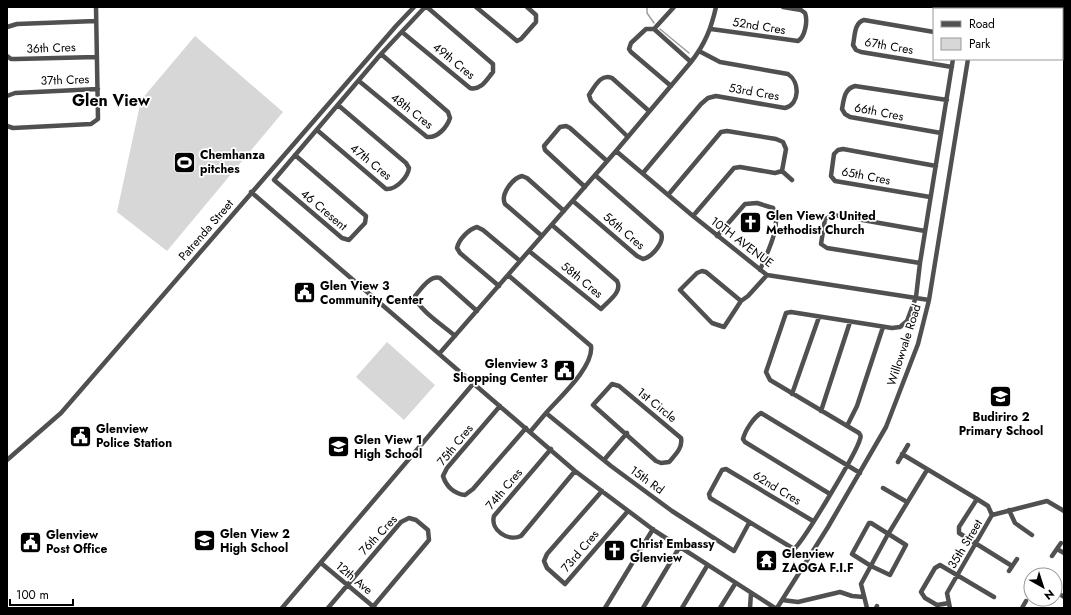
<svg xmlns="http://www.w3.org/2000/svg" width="1071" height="615" viewBox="0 0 1071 615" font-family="Jost,sans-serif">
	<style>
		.green { fill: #d7d7d7 }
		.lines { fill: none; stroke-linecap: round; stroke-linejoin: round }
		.stream { stroke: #9e9e9e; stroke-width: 1.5 }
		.minor { stroke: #505050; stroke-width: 4.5 }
		.labels { text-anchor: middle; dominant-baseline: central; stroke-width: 3.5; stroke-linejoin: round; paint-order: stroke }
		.street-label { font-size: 12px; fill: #000; stroke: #fff }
		.poi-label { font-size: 12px; font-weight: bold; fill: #000; stroke: #fff; text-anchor: start }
		.district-label { font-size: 16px; font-weight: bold; fill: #000; stroke: #fff }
	</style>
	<rect width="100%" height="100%" fill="#fff"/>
	<path class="green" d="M195,36l88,76 -116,139 -50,-39 24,-112z
		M387,342l48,43 -31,35 -48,-43z"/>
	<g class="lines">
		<path class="stream" d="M647,7v6l7,10
			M660,29l29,24"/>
		<path class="minor" d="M476,7l41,34 4,-2 15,-17v-7l-9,-8
			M962,9v-2
			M976,9v-2
			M7,27l10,-3 79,-3
			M654,29l20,-22
			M711,29l87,12c7,-4 10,-20 7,-28l-4,-3 -18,-3
			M402,32l68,56c11,3 17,-9 23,-16v-8l-66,-57
			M934,32l-70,-12c-10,3 -9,16 -11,25l3,5 5,2 91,15
			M7,56l4,3h5l81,-2
			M359,81l68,56c11,1 20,-10 23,-19l-2,-6 -67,-58
			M671,86l-40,-34 -2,-3 2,-6 15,-14h8l37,33
			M7,96l8,-3 83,-4
			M7,126l6,2 78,-4 7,-5 -2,-112
			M317,130l69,59c10,1 22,-12 23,-21l-3,-5 -68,-58
			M941,133l-91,-16 -5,-3 -3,-5c2,-10 2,-20 13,-23l92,14
			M628,137l-37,-36 -2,-6c6,-9 12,-22 23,-17l37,33
			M616,151l77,65 74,59 162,25
			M295,155l71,61 -1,7 -16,17 -7,-2 -68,-58 107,-126 44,-47
			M782,171l10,9
			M643,173l58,-69 7,-6 8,-2 69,12c15,-4 15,-26 3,-34l-68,-12 -21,-11
			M585,187l-40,-37 -1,-4 16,-19 6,-1 4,2 37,33
			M251,192l324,279 80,60 120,77
			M668,195l53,-63 6,-1 49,8 7,3 3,7 -4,22 -7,2 -35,-6 -6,1 -41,48
			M930,197l-95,-16 -4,-5 3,-22 4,-4 5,-1 93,17
			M573,201l64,55 6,3c9,-2 22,-17 18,-26l-66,-58
			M542,236l-37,-32c-5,-10 8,-26 17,-28l5,2 37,33
			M717,236l28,-32 12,-1 16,5c10,16 -7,47 -13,62
			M529,251l72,58c7,-8 22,-17 16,-28l-65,-56
			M920,263l-93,-15 -6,-4 4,-25 9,-4 91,16
			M702,271l4,1 35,29 -17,26 -12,-4 -32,-33 17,-17z
			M508,275l83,71c3,21 -32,52 -45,67
			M499,286l-39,-33 -3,-5c2,-9 12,-19 20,-21l6,3 37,31
			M741,301l7,-5 19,-21
			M455,336c-11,-10 -37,-26 -40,-40 6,-7 15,-21 25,-18l37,33
			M439,354l177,-203 75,-89c14,-18 20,-33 25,-55
			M612,384l7,2 62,52c2,10 -6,17 -12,24l-8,1 -5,-2 -63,-56z
			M792,394l27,-77
			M500,406l-53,62 -4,8c3,10 11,18 22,19l8,-6 53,-61
			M821,411l29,-89
			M847,426l10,-20 26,-79
			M530,432l16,-19 65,53 61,45 62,40 15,-28
			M551,449l-57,67c-4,14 14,26 27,20l54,-65
			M902,454l75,45 11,7 4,9
			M7,460l54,-47 335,-387 18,-19
			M604,460l23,-27
			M898,462l10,-17
			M883,488l24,14
			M602,491l-55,63 -3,7 3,7 18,16 63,-73
			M830,494l-85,-52 -2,-3c2,-8 10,-21 18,-26l99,60
			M977,499l-18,28v6l53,33
			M1009,510l6,13 17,12
			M992,515l55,-14 17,10
			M813,521l-87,-52 -4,1 -13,24 1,4 84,51c9,-7 63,-97 66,-110 1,-3 1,-3 -1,-6l-89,-53 -4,-8 20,-59 5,-1 101,16 8,-1 7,-6 9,-24 4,-34 33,-204
			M869,523h2l35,22 -16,30 -19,-9 -19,-12z
			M1057,549l7,4
			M1052,556l9,-13
			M321,563l54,45
			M1009,571l8,-12
			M1041,575l1,-2
			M1055,591l9,6
			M782,600l16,2 42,-10 12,4 12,1
			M949,603l-12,2 -12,-7 -4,-6 14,-24 5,-3 54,32
			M282,608l191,-224
			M328,608l73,-86 8,-4 7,2 12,10 1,10 -57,68
			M605,608l48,-79
			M643,608l36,-60
			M682,608l25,-42
			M720,608l15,-24
			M750,608l1,-15
			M777,608l51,-81 58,-100 32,-83 11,-44 39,-241
			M867,608l-6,-24 26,-48 40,-66
			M876,608l1,-2
			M950,608l-3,-15 45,-78
			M1022,608l4,-7"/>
	</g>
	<defs>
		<symbol id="stadium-square" viewBox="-11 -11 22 22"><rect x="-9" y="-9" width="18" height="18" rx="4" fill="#000" stroke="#fff"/><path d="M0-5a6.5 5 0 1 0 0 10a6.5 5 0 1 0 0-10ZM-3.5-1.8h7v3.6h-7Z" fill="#fff"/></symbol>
		<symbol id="church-square" viewBox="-11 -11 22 22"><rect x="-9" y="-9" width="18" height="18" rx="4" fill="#000" stroke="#fff"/><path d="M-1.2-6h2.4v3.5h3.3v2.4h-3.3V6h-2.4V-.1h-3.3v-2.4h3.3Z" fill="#fff"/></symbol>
		<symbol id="civic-square" viewBox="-11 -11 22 22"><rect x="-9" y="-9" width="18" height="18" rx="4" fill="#000" stroke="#fff"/><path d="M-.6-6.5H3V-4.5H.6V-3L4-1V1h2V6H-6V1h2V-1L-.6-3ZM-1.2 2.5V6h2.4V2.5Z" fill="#fff"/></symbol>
		<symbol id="school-square" viewBox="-11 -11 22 22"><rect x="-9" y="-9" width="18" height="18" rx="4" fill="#000" stroke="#fff"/><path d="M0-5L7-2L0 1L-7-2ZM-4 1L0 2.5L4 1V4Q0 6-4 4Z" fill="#fff"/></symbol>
		<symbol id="temple-square" viewBox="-11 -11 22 22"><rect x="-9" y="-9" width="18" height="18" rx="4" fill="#000" stroke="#fff"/><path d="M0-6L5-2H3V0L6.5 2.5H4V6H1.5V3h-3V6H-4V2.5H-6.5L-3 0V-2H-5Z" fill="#fff"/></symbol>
	</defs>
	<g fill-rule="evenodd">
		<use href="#stadium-square" x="172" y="150" width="25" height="25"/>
		<use href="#church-square" x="738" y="210" width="25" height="25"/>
		<use href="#civic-square" x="292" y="280" width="25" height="25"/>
		<use href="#civic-square" x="552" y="358" width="25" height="25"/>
		<use href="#school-square" x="988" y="384" width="25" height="25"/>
		<use href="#civic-square" x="68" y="424" width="25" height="25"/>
		<use href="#school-square" x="326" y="434" width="25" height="25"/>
		<use href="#school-square" x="192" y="528" width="25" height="25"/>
		<use href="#civic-square" x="18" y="530" width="25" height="25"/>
		<use href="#church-square" x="602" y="538" width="25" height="25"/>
		<use href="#temple-square" x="754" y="548" width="25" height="25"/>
	</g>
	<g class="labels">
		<g class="street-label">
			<text transform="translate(759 26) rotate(9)">52nd Cres</text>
			<text transform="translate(889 46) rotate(10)">67th Cres</text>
			<text transform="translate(51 48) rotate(-2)">36th Cres</text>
			<text transform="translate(454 61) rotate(39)">49th Cres</text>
			<text transform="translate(65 80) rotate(-2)">37th Cres</text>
			<text transform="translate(754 92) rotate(10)">53rd Cres</text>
			<text transform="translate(412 111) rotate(38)">48th Cres</text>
			<text transform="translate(879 112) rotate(11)">66th Cres</text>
			<text transform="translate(371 162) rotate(39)">47th Cres</text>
			<text transform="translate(866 176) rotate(11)">65th Cres</text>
			<text transform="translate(324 210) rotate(40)">46 Cresent</text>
			<text transform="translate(206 230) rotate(-49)">Patrenda Street</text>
			<text transform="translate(624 231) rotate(40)">56th Cres</text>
			<text transform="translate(742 242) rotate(37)">10TH AVENUE</text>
			<text transform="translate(582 280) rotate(39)">58th Cres</text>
			<text transform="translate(904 345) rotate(-72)">Willowvale Road</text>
			<text transform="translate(657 405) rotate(39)">1st Circle</text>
			<text transform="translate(455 445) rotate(-51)">75th Cres</text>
			<text transform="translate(647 480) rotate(36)">15th Rd</text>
			<text transform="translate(777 488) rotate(31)">62nd Cres</text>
			<text transform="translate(504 489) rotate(-50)">74th Cres</text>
			<text transform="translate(378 535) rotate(-47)">76th Cres</text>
			<text transform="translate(965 544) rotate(-59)">35th Street</text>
			<text transform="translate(580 551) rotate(-50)">73rd Cres</text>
			<text transform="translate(354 578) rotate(40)">12th Ave</text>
		</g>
		<g class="poi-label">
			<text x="200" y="155">Chemhanza<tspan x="200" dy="14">pitches</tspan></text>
			<text x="766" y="216">Glen View 3 United<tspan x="766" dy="14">Methodist Church</tspan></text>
			<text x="320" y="286">Glen View 3<tspan x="320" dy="14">Community Center</tspan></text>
			<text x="548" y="364" text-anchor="end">Glenview 3<tspan x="548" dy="14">Shopping Center</tspan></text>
			<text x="1001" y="417" text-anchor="middle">Budiriro 2<tspan x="1001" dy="14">Primary School</tspan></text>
			<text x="96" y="429">Glenview<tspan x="96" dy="14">Police Station</tspan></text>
			<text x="354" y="440">Glen View 1<tspan x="354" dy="14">High School</tspan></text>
			<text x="220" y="534">Glen View 2<tspan x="220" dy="14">High School</tspan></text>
			<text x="46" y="535">Glenview<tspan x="46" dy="14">Post Office</tspan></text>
			<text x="630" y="544">Christ Embassy<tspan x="630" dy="14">Glenview</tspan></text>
			<text x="782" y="554">Glenview<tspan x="782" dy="14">ZAOGA F.I.F</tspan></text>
		</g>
		<g class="district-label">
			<text x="111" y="100">Glen View</text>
		</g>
	</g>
	<rect width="1071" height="615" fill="none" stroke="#000000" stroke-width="16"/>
	<rect x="933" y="8" width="130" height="52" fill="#ffffff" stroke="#999999"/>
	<rect x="941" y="21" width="20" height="6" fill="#505050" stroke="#999999"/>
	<text x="969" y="28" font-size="12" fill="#000000">Road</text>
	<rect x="941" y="38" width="20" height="12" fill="#d7d7d7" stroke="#999999"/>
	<text x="969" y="48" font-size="12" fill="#000000">Park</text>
	<g transform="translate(1043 587) rotate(141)"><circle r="19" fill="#ffffff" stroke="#999999"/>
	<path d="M0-3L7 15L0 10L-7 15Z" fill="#000000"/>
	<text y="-6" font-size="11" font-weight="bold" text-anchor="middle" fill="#000000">N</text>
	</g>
	<path d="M10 599v6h63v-6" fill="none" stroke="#000000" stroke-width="2"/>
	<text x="16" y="599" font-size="12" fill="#000000" stroke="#ffffff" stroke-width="3" paint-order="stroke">100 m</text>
</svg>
